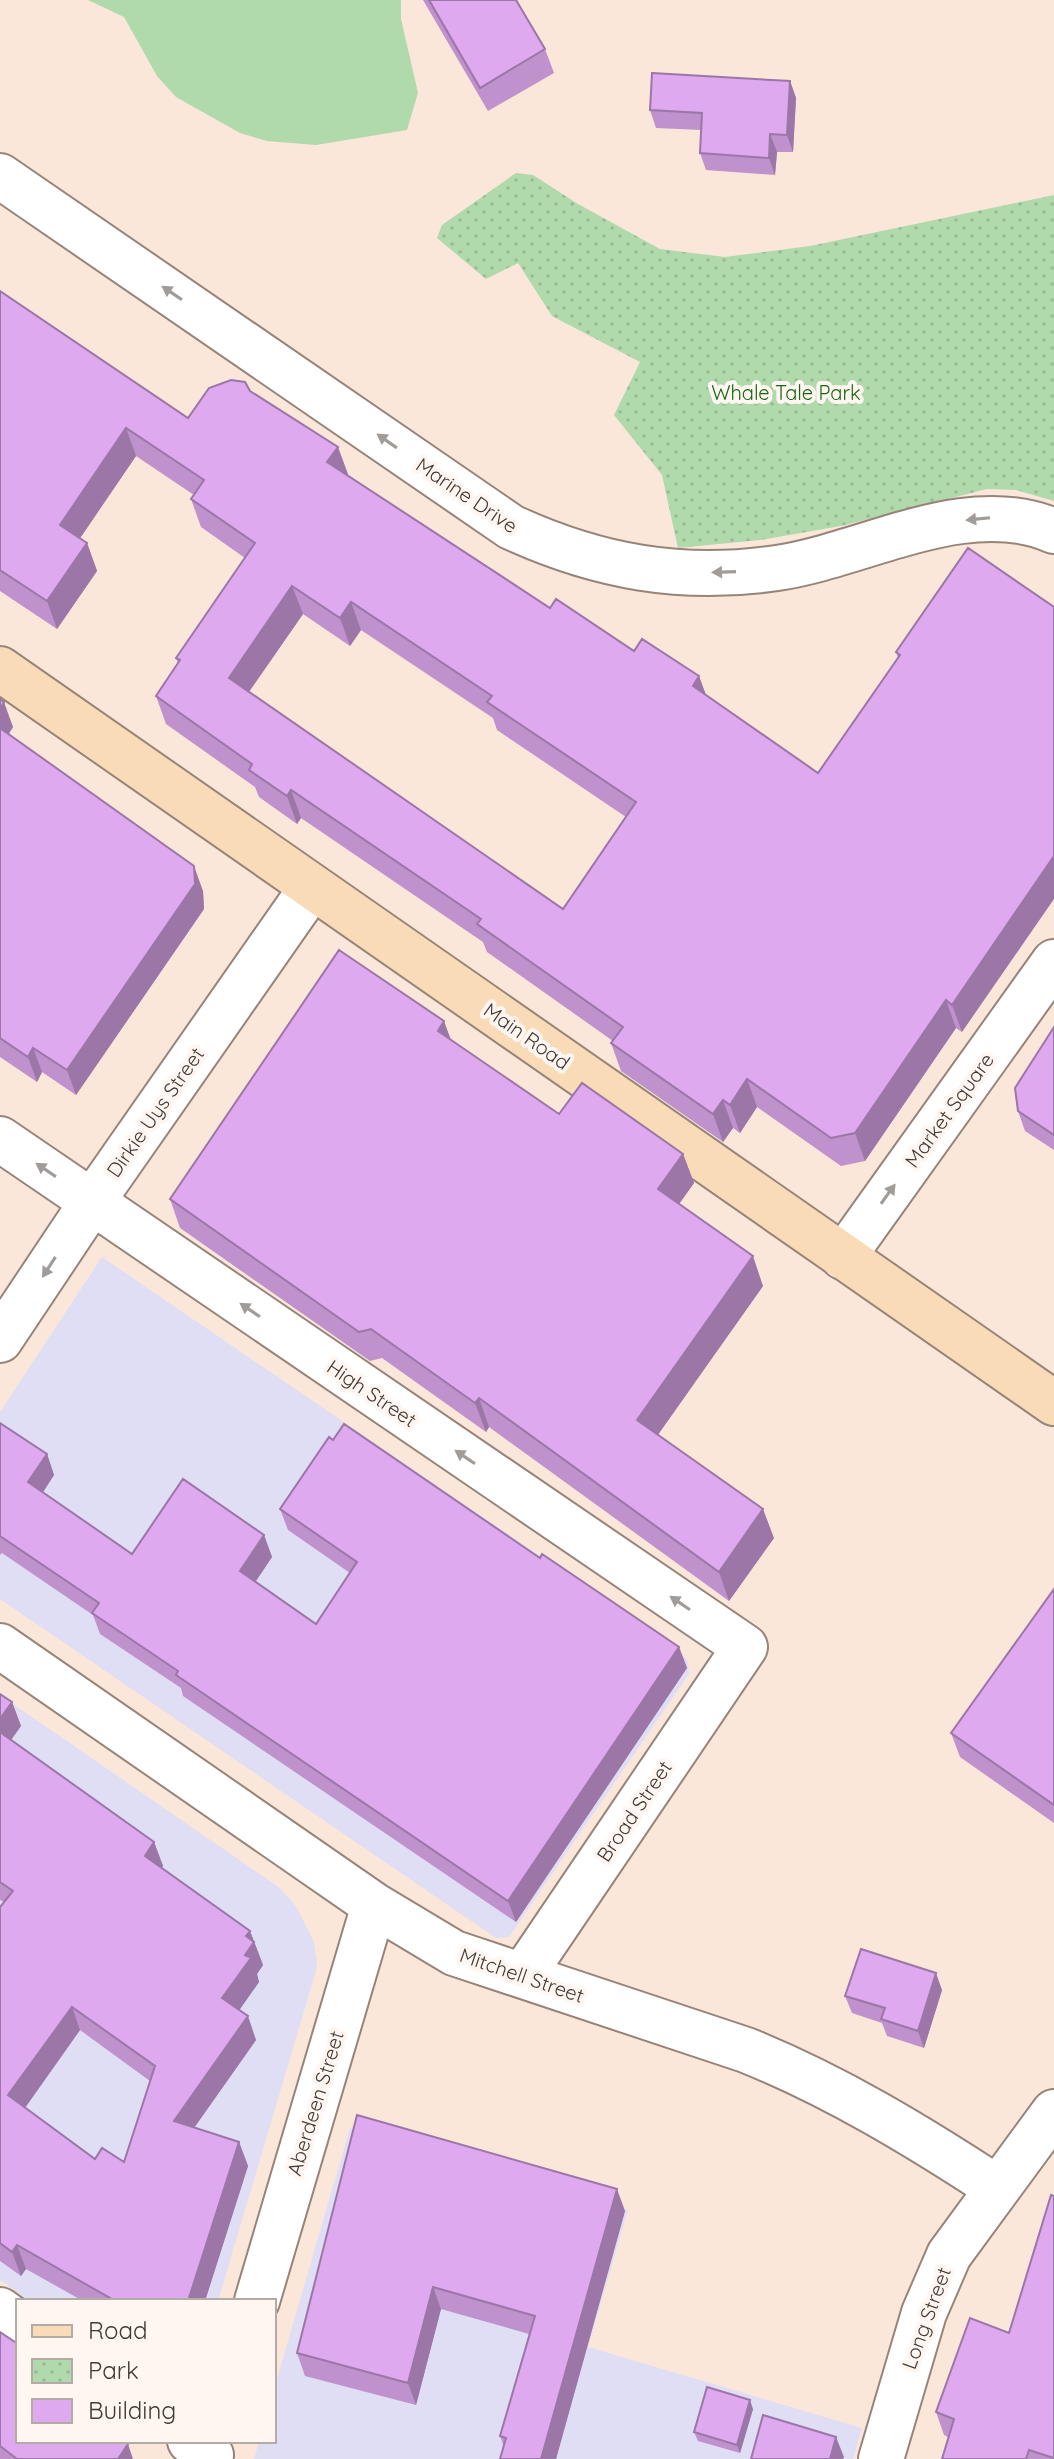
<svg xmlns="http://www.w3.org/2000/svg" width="1054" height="2459" viewBox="0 0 1054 2459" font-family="Quicksand,sans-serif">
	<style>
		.commercial { fill: #e0def4 }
		.grass { fill: #b0d9ac }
		.park { fill: url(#park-dots) }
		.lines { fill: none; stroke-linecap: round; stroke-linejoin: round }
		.minor-casing { stroke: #978479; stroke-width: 48 }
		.secondary-casing { stroke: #978479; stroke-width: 48 }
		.minor { stroke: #fff; stroke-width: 44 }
		.secondary { stroke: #f9dbb7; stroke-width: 44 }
		.wall { fill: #bf91cd; fill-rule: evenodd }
		.shaded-wall { fill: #9b76a7 }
		.building { fill: #dea9ee; stroke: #9b76a7; stroke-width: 2; fill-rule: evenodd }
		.oneway { fill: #a09c9a }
		.labels { text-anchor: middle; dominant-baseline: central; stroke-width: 8; stroke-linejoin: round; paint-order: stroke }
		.park-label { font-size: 20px; fill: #156811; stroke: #fff6f1 }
		.street-label { font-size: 20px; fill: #423a35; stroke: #fff6f1 }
	</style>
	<defs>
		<pattern id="park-dots" width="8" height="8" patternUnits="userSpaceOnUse" patternTransform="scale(2)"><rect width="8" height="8" fill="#b0d9ac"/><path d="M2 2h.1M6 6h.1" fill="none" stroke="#99bb95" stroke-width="1.8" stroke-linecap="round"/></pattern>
	</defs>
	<rect width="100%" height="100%" fill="#fbe6da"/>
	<path class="commercial" d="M102,1257l577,394 9,10 1,13 -180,263 -13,1 -496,-339v-187z
		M0,1695l280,193 17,20 17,34 3,22 -2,10 -97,327h-188l-30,-21z
		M350,2128l278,82 -40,137 274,81 -9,31h-599l5,-18h15v-52z"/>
	<path class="grass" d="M88,0h313v19l17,74 -11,37 -91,15 -49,-4 -27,-8 -64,-36 -19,-21 -33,-59z"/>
	<path class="park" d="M516,173l17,2 45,29 82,45 65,8 85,-11 244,-51v306l-38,-11 -29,-1 -146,37 -81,14 -82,8 -16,-73 -48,-60 26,-53 -88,-46 -34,-53 -32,16 -49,-41 5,-13z"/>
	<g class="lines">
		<defs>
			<path id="minor" d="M0,176l511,351c87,40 171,55 266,41 88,-13 190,-75 277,-37
				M0,1139l745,508 -222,328
				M843,1257l211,-295
				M0,1340l92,-138 220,-315
				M0,1646l374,259 80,48 292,97c89,36 170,85 251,138
				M257,2301l117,-396
				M0,2310l18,13
				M190,2441l21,14
				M881,2459l43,-146 25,-58 105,-143"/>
			<path id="secondary" d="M0,669l1054,734"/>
		</defs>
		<use href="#minor" class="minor-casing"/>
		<use href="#secondary" class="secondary-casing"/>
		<use href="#minor" class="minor"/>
		<use href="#secondary" class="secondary"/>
	</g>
	<path class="wall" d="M423,0h93l29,49 9,24 -66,38z
		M790,81l6,17 -3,54h-16l-2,23 -69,-5 -6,-17 1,-23 -45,-2 -6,-18z
		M0,291l188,127 62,-27 98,83v1l202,133 84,43 65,25 7,19 112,78 80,-115 -2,-6 72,-104 -6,484 -6,-4 -91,133 -24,5 -84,-59 -17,26 -7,-5 -10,14 -102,-71 -10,-28 2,-2 -126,-89 -4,-10 -182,-124 -4,6 -38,-27 -4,-10 -89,-63 -10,-28 22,-33 -2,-5 69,-100 -44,-31 -10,-28 3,-4 -58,-39 -56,82 7,5 10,28 -40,58 -57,-38zM303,614l47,32 11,-16 132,88 4,12 129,87 -63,92 -314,-217z
		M0,699l13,28 -4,7 194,157 1,18 -128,186 -34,-23 -5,10 -37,-25z
		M1054,1027v123l-29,-19 -7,-20z
		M451,1040l108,74 124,40 11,29 -15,21 84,82 -105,148 116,104 -45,63 -240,-174 -3,5 -104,-74 -12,3 -190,-133 -10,-29z
		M0,1423l47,31 7,21 -11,17 89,62 132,-19 8,22 -17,25 61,42 34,-51 -62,-43 -8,-21 260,49 139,89 8,21 -171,254 -333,-226 -2,-8 -81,-54 -7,-19 -91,-62 -2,2z
		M1054,1589v234l-94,-66 -9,-24z
		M0,1694l12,8 9,24 -10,14 143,102 9,24 -2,2 89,63 13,34 -6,9 2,8 -20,28 17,30 -62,88 45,14 9,24 -43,135h-122l-57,-32 -5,7 -21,-15v-354l4,-5 -4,-2zM80,2030l70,51 -26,81 -29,-3 -70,-51z
		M942,1990l-18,58 -37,-12 -5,-13 -30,-10 -7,-17z
		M357,2115l268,96 -69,248h-56l4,-12 -4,-11 29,-102 -88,-25 -25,96 -111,-29 -8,-23z
		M1054,2196v263h-112l6,-22 -4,-2 -8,-23 73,-79z
		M0,2332l18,109 115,18h-133z
		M753,2409l-13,44 -42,-12 -4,-9z"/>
	<path class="shaded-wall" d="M790,81l6,17 -3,54 -6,-17z
		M770,134l7,18 -2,23 -6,-17z
		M126,428l10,28 -66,97 -10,-28z
		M338,447l10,27 -11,16 -10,-28z
		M87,543l10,28 -40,58 -10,-28z
		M292,586l11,28 -64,92 -10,-28z
		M351,602l10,28 -11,16 -10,-28z
		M699,676l10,28 -16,-18z
		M4,702l9,25 -13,19v-37z
		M291,790l10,28 -4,6 -10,-28z
		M1054,856v43l-92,133 -10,-27z
		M194,866l9,25 1,18 -128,186 -9,-25z
		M946,1000l10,28 -91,133 -10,-28z
		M444,1021l11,30 -17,-20z
		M33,1048l9,24 -5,10 -9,-25z
		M747,1079l10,28 -17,26 -10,-28z
		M723,1100l10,28 -10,14 -10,-28z
		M683,1154l11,29 -25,35 -11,-29z
		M753,1256l10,30 -115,163 -11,-29z
		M479,1398l10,29 -3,5 -11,-29z
		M47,1454l7,21 -18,28 -8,-21z
		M763,1509l11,29 -45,63 -10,-29z
		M264,1535l8,22 -24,36 -8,-22z
		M679,1647l8,21 -171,254 -8,-21z
		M12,1702l9,24 -18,25 -3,-8v-24z
		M154,1842l9,24 -10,14 -8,-24z
		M250,1931l13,34 -6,9 2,8 -28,40 -9,-24 23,-43 1,-19z
		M936,1973l6,17 -18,58 -6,-17z
		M72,2007l8,23 -63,89 -9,-24z
		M248,2016l8,24 -74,105 -8,-24z
		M239,2142l9,24 -43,135h-17z
		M617,2189l8,22 -69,248h-15z
		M17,2245l9,24 -5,7 -9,-24z
		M433,2287l8,22 -25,96 -8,-22z
		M750,2400l3,9 -13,44 -3,-8z
		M836,2437l8,20 -1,2h-13z
		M128,2444l5,15h-15z"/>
	<path class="building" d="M429,0h87l29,49 -65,39z
		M652,73l138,8 -3,54 -17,-1 -1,24 -69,-5 2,-40 -52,-3z
		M0,291l188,127 21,-30 22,-8 14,2 5,9 88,56 -11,15 223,146 6,-9 78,52 8,-12 57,37 -6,10 125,87 82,-118 -4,-3 72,-104 86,59v249l-102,149 -6,-5 -91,133 -24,5 -84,-59 -17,26 -7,-5 -10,14 -102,-71 12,-16 -146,-103 4,-5 -190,-129 -4,6 -38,-26 3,-6 -96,-68 24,-36 -4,-2 79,-115 -64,-44 13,-19 -78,-52 -66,97 27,18 -40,58 -47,-31zM292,586l48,32 11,-16 141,94 -5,6 149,100 -73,107 -334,-231z
		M0,699l4,3 -4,7z
		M0,728l194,138 1,18 -128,186 -34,-22 -5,9 -28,-19z
		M339,950l105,71 -6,10 121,83 23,-31 101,71 -25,35 95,67 -116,164 126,89 -44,63 -240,-174 -4,5 -104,-74 -12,3 -189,-133z
		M1054,1027v108l-36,-24 -3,-23z
		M0,1423l47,31 -19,28 104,72 51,-75 81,56 -24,36 76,53 41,-62 -77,-53 49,-72 4,3 11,-16 196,134 2,-4 137,93 -171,254 -332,-226 2,-4 -86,-58 7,-10 -99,-67z
		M1054,1589v216l-103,-72z
		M0,1694l12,8 -12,17z
		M0,1732l154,110 -9,14 105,75 -4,5 8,6 -9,13 6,3 -29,40 26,18 -74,105 65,21 -51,159h-79l1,-3 -93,-53 -5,7 -12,-9v-336l13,-16 -13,-9zM72,2007l83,59 -31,96 -22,-14 -7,11 -87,-64z
		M861,1949l75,24 -18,58 -37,-12 4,-11 -40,-12z
		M357,2115l260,74 -76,270h-41l6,-21 -6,-2 35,-120 -102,-29 -25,96 -111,-30z
		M1051,2195l3,1v262l-25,-8 -3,9h-84l12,-40 -18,-7 34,-94 39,15z
		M0,2332l18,12v97h105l5,3 -10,15h-101l-17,-13z
		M707,2387l43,13 -13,45 -43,-13z
		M763,2415l73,22 -6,22h-79z"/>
	<defs><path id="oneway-solid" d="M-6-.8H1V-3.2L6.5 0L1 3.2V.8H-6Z" transform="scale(2)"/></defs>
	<g class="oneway">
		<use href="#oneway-solid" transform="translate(172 293) rotate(-146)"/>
		<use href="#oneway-solid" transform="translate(387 441) rotate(-145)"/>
		<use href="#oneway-solid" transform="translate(978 519) rotate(174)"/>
		<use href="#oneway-solid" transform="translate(724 572) rotate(178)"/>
		<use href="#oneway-solid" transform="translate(46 1170) rotate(-146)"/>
		<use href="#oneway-solid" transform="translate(888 1194) rotate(-54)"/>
		<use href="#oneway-solid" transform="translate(49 1267) rotate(123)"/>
		<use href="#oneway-solid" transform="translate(250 1310) rotate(-146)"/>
		<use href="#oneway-solid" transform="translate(465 1457) rotate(-146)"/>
		<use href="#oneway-solid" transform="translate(680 1603) rotate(-146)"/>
	</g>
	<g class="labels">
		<g class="park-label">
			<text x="786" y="392">Whale Tale Park</text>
		</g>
		<g class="street-label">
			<text transform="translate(467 495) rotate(34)">Marine Drive</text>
			<text transform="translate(527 1036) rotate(35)">Main Road</text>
			<text transform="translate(949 1110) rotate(-54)">Market Square</text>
			<text transform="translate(155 1112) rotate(-55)">Dirkie Uys Street</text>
			<text transform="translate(372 1393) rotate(34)">High Street</text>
			<text transform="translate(634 1811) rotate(-56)">Broad Street</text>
			<text transform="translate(522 1975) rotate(19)">Mitchell Street</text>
			<text transform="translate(315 2103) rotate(-73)">Aberdeen Street</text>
			<text transform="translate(926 2318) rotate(-70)">Long Street</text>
		</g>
	</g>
	<rect x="16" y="2299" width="260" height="144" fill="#fff6f1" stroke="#b3aba6" stroke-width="2"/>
	<rect x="32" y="2325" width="40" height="12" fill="#f9dbb7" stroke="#b3aba6" stroke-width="2"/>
	<text x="88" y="2339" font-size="24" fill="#423a35">Road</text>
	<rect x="32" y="2359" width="40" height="24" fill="url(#park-dots)" stroke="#b3aba6" stroke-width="2"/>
	<text x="88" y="2379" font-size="24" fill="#423a35">Park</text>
	<rect x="32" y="2399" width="40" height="24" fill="#dea9ee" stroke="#b3aba6" stroke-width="2"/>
	<text x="88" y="2419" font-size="24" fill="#423a35">Building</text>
</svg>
